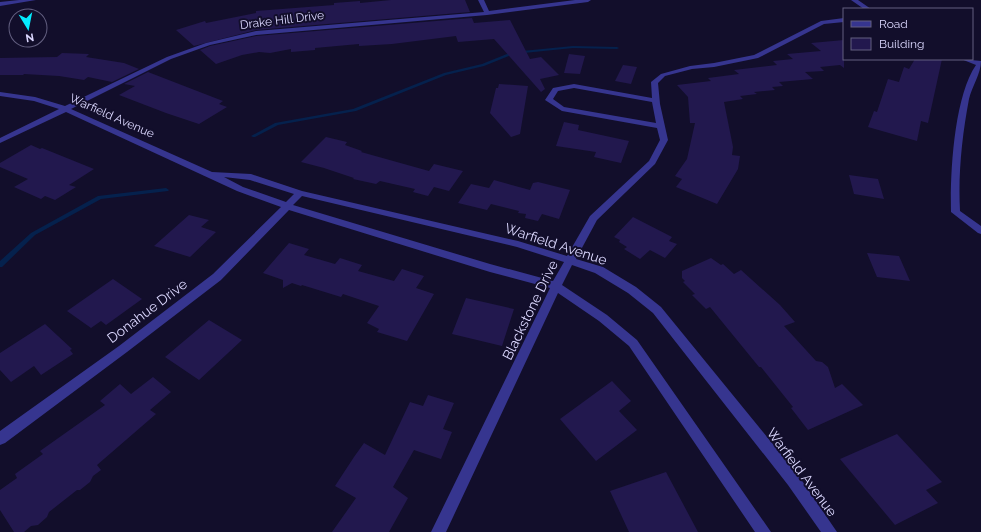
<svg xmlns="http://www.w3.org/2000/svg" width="981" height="532" viewBox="0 0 981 532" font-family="Raleway,sans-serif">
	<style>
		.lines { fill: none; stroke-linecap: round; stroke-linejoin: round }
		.stream { fill: #05214d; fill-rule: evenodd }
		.building { fill: #22184e }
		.minor { fill: #36358f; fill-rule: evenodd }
		.labels { text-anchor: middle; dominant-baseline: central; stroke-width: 4; stroke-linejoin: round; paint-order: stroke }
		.far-street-label { font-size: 12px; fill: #dcd8ff; stroke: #120e2b }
		.street-label { font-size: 14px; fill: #dcd8ff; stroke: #120e2b }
	</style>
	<rect width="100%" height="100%" fill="#120e2b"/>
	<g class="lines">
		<path class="stream" d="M573,46l44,1 2,1 -2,1 -44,-1 -59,6 -30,12 -38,9 -90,36 -78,14 -23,12h-2l-2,-1 24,-13 78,-14 91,-36 38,-9 30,-12z
			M166,188l3,2 -1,1 -67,8 -66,36 -33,32h-2v-6l31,-28 67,-37z"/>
	</g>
	<path class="building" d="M391,0h74l5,12 -214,18 -62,16 -18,-16 29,-9 1,2 50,-10v-2l78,-6v-2l26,-2v2z
		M472,18l2,5 36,-3 20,39 11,-2 18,18 -19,4 5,10 -4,3 -47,-53 -36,3 -2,-6 -64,8 -33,2v-2l-44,4v2l-24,2v-3l-21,4 -11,-1 -17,3 -26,9 -16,-14 10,-4 46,-10z
		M844,40v28l-4,-3 -20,2 4,4 -19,1 8,7 -34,3 4,4 -11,1 3,3 -21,2 3,2 -17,2 3,3 -19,3 9,45 -1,8 8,1 -2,13 -21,35 -41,-17 6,-8 -7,-3 12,-17 8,-36h-5l-2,-26 -11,-12 34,-4 -3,-3 31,-4 -5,-4 43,-5 -4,-4 20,-2 -6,-5 34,-3 -10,-8z
		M62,53l27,1 -3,3 38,6 15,6 -27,13 -24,-5 -4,3 -25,-4 -35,-2 -1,1h-23v-17l57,-1z
		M569,54l16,2 -5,18 -16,-1z
		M915,59h27l-14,64 -7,-2 -4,20 -49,-14 6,-16 3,1 11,-33 11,3 5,-15 5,2z
		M623,65l14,2 -6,17 -16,-3z
		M148,72l75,29 -4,3 8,3 -28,17 -33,-11 -47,-18 16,-9 -11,-2z
		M499,84l29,2 -8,48 -9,3 -21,-24 6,-25h2z
		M564,122l15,3 -1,5 51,11 -8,22 -27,-6 2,-5 -40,-6z
		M326,137l21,5 -2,3 17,6 -1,1 68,19 5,-7 29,7 -14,20 -15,-4 -6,9 -15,-4 2,-3 -35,-8 -4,3 -23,-5 1,-1 -30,-10 -23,-6z
		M31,145l9,4 2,-1 52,21 -25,16 7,2 -21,13 -10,-4 -4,3 -27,-12 14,-8 -28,-12v-4z
		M849,175l29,4 6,20 -30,-5z
		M494,180l36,10 3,-7 5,-1 32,8 -11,29 -17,-5 -4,7 -13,-3 1,-4 -8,-1 1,-2 -28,-7 -4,6 -29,-7 13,-19 18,4z
		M189,215l20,5 -8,7 15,5 -26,25 -36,-11z
		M633,217l39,20 -3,4 8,3 -12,14 -15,-8 -10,9 -16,-10 3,-2 -8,-5 1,-2 -6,-3z
		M289,243l20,6 -5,6 31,9 5,-6 22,7 -4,6 36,10 8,-12 22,7 -8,12 18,6 -27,47 -30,-9 2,-3 -12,-6 12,-17 -36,-12 -2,3 -39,-12 -1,1 -9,-3 -9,5v-8l-20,-7z
		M867,253l32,3 11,25 -33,-4z
		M711,258l10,7 2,-1 11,10 7,-4 39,35 15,17 -11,4 32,35 6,1 6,5 7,21 7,-4 21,21 -55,25 -17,-22 2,-1 -32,-40h-2l-49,-60 -4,2 -14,-14 3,-1 -12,-12 2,-1 -3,-3v-7z
		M113,279l29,20 -36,26 -5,-4 -10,7 -24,-17z
		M466,298l48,11 -12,37 -50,-12z
		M209,320l33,20 -43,40 -34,-23z
		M45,324l27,25 -2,1 3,4 -32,21 -7,-9 -23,16 -11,-12v-17z
		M153,377l18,15 -21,18 6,4 -59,51 4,5 -8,6 -3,6 -10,8h-3l-28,22 -2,5 -9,8 -7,1 -7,6h-10l-14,-22v-20l17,-12 -2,-4 28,-20 -3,-3 65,-46 -5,-4 20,-17 11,10z
		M612,381l19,20 -12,10 18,19 -41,31 -36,-42z
		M428,395l26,8 -11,26 9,3 -11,27 -27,-9 -21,37 15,11 -19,34h-57l24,-34 -21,-12 19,-29 10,-14 21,12 25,-53 13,4z
		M897,434l45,48 -16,8 12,13 -43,22 -55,-66z
		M666,472l32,60h-69l-19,-41z"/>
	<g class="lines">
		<path class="minor" d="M19,0h17l-36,6v-4z
			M478,0h6l5,11 86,-11h16l-3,2 -101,13 -231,20 -46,10 -39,14 -100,50 141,63 39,2 51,17 216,50 49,15 23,-40 59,-55 11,-21 -3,-12 -95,-17 -17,-11 8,-12 21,-4 78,14 -1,-16 10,-8 29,-8 24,-3 40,-8 67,-34 23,-3v4l-20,2 -66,34 -44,9 -22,2 -27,7 -7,7 2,21 8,36 -13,24 -58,56 -21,39 27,8 33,20 25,20 137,168 39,57h-16l-33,-47 -135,-172 -25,-20 -33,-20 -23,-8 -10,20 45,30 30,25 134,192h-16l-126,-186 -30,-25 -41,-28 -112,239h-15l119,-244 -60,-16 -201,-62 -68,70 -94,72 -122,91 -5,2v-14l119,-85 94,-72 68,-67 -44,-16 -171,-79 -66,31v-5l59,-29 -25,-8 -34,-5v-4l35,5 30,9 102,-49 39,-14 50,-12 228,-19zM574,88l78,14 4,21 -92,-16 -11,-8 5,-8zM224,177l26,3 44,14 -8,8 -43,-15zM302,196l215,51 47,15 -11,19 -63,-17 -197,-59z
			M851,0h7l13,9h-7z
			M961,59l20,2c0,13 -9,25 -12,38 -7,37 -11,75 -9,112l21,15v8l-3,-1 -27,-21c-1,-39 3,-115 25,-147z"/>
	</g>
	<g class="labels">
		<g class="far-street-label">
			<text transform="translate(282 20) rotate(-7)">Drake Hill Drive</text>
			<text transform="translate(112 116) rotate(24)">Warfield Avenue</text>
		</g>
		<g class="street-label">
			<text transform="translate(556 244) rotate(18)">Warfield Avenue</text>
			<text transform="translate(530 310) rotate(-64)">Blackstone Drive</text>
			<text transform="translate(147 311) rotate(-37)">Donahue Drive</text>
			<text transform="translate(802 472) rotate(53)">Warfield Avenue</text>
		</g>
	</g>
	<rect x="843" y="8" width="130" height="52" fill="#120e2b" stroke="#635f80"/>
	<rect x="851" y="21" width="20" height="6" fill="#36358f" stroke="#635f80"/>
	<text x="879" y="28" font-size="12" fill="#dcd8ff">Road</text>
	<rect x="851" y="38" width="20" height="12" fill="#22184e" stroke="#635f80"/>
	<text x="879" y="48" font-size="12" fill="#dcd8ff">Building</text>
	<g transform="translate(28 28) rotate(170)"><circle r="19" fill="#120e2b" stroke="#635f80"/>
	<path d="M0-3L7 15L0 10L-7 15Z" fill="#04ebff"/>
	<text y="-6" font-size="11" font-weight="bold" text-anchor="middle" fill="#dcd8ff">N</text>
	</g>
</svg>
